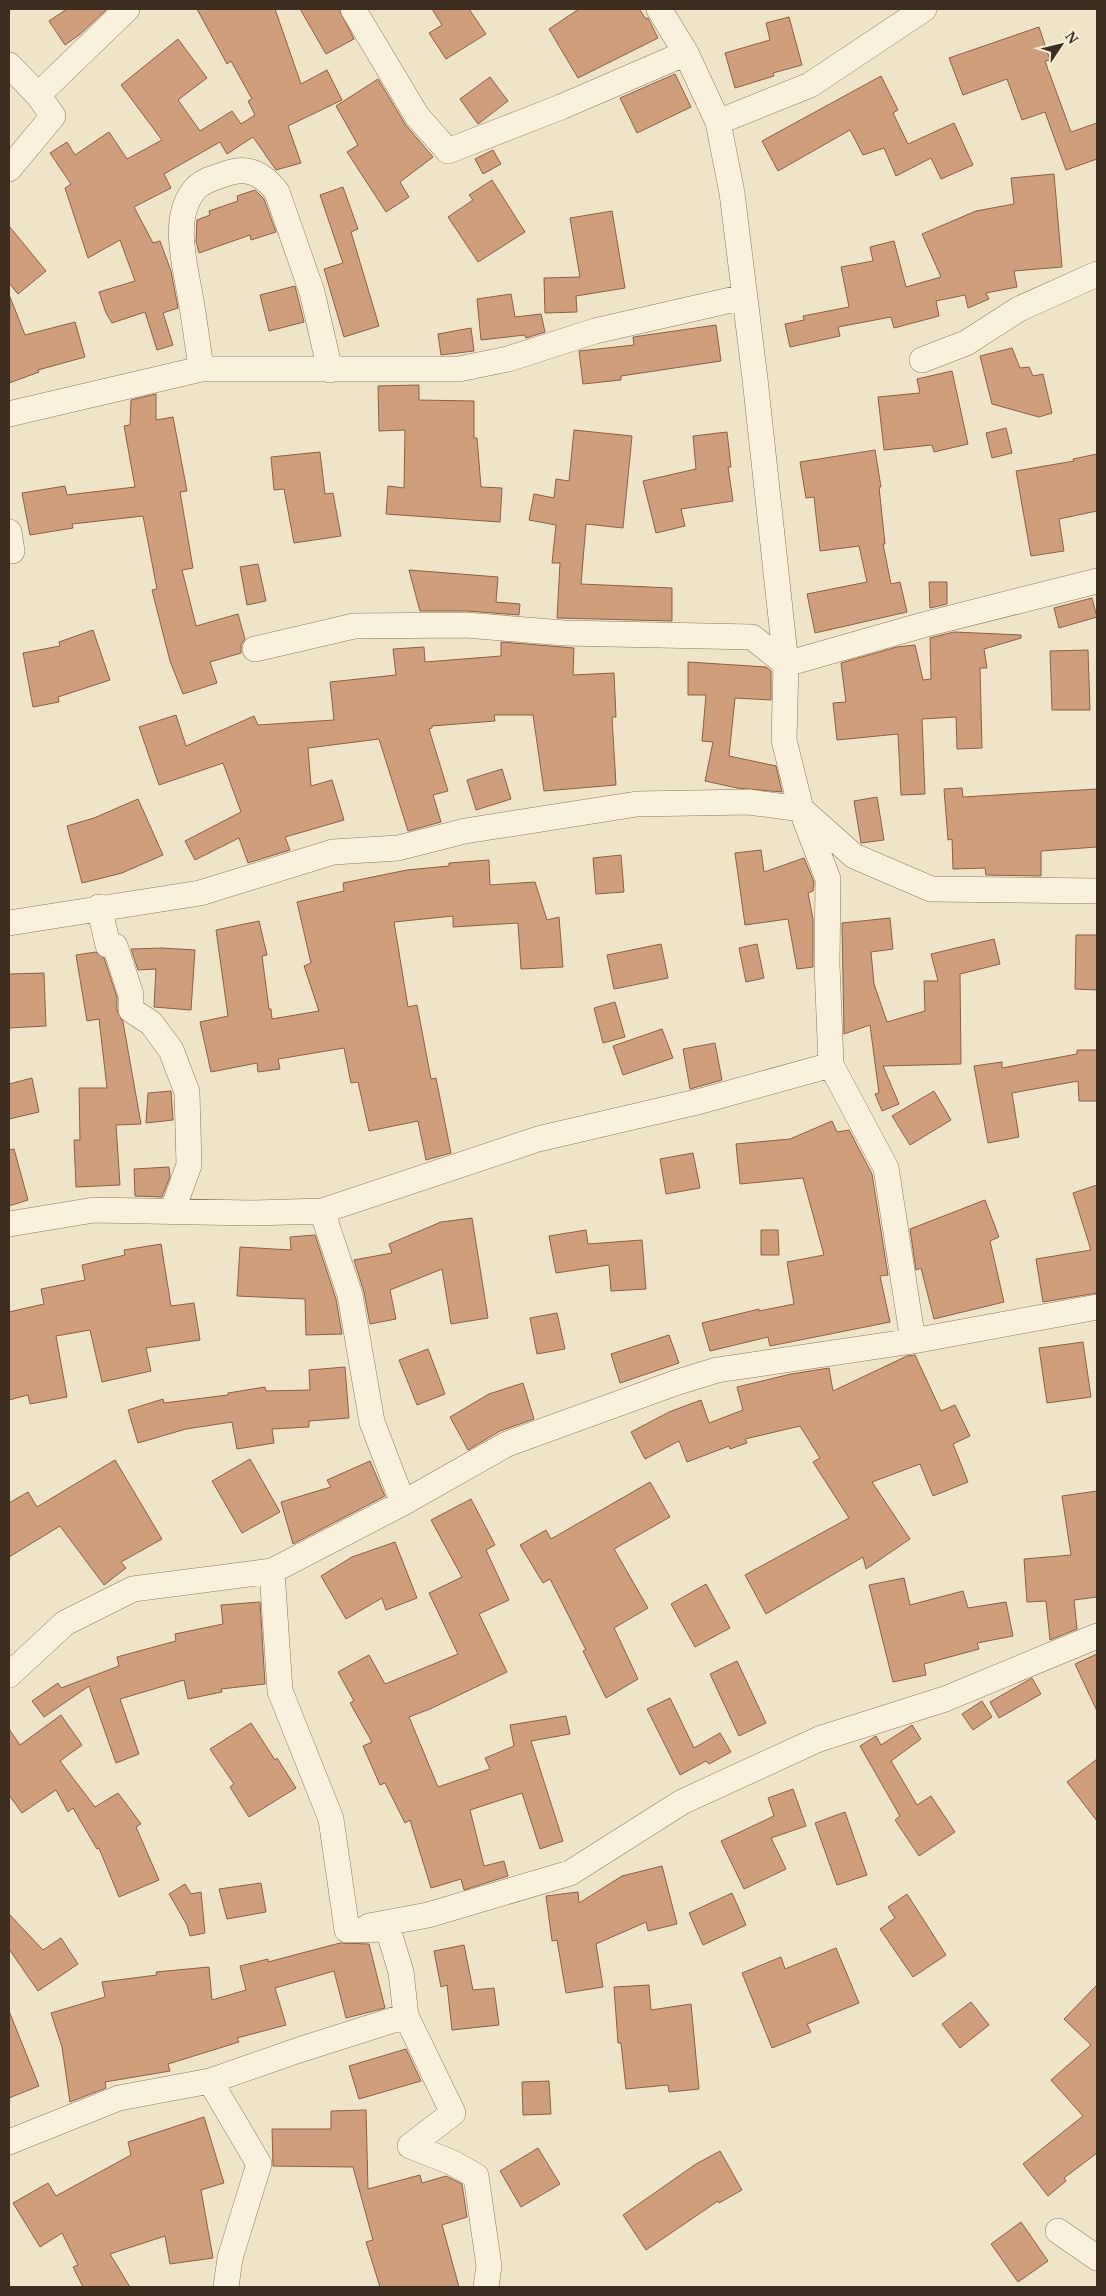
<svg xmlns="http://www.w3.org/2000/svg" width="1106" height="2296" viewBox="0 0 1106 2296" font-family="'Noto Serif',serif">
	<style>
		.building { fill: #cf9f7d; stroke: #8d5f41 }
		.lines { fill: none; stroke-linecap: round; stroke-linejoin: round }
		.minor-casing { stroke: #8d765c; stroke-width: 26 }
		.minor { stroke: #faf1dc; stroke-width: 25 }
	</style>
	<rect width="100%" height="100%" fill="#f0e4c8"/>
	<path class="building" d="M67,9h40l-28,26 -14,10 -16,-24z
		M197,9h78l26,75 26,-14 15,30 -54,26 13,37 -25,7 -23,-33 -26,17 -7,-12 -56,32 7,14 -37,19 19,36 7,-2 11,30 7,37 -15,5 10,32 -16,5 -12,-38 -33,11 -6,-10 -7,-21 36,-11 -15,-41 -32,18 -23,-70 6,-4 -21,-31 17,-11 8,13 34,-23 18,27 35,-19 -41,-55 57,-46 29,39 -29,22 22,31 32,-20 9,13 14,-9 -7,-14 4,-2 -21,-38 -4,3z
		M300,9h39l15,30 -28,15z
		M432,9h37l17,25 -40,25 -17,-26 13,-8z
		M579,9h60l7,10 2,-1 10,20 -80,40 -29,-49z
		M789,17l13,48 -29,8 1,3 -39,12 -10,-35 45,-13 -4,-17z
		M1039,27l11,33 -5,1 26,71 26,-9v36l-31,11 -21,-58 -23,8 -15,-41 -44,16 -14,-37z
		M675,74l16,33 -54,26 -17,-35z
		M881,76l17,34 -5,3 15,31 46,-21 19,42 -32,14 -10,-21 -35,18 -12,-28 -21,7 -13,-25 -72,41 -16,-30z
		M490,77l18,24 -30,23 -18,-25z
		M378,79l27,45 28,33 -33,25 9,15 -23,15 -39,-60 11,-7 -22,-39z
		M493,150l8,14 -18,10 -8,-15z
		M1054,174l8,93 -48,4 3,16 -31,6 3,6 -21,9 -3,-13 -29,6 3,15 -45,12 -3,-11 -53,10 2,9 -50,11 -5,-23 19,-4 -1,-4 46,-9 -8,-40 32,-6 -3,-14 24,-6 12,46 35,-10 -19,-43 54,-23 38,-7 -3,-26z
		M492,180l33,52 -47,30 -30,-45 25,-17 -4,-5z
		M343,187l15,42 -7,3 28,94 -35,11 -20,-68 19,-6 -23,-68z
		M255,190l9,9 12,33 -25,8 -1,-5 -51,18 -3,-12 1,-21 13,-5 -1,-4 29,-10 -1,-5z
		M612,211l13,77 -49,8 1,16 -32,1 -1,-35 36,-1 -10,-59z
		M9,226l37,45 -28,23 -9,-11z
		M295,286l9,36 -35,9 -9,-36z
		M511,294l4,23 26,-3 4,18 -19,6 -1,-3 -44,5 -4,-41z
		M10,297l15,38 50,-13 10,35 -47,13 1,2 -30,11z
		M716,325l5,36 -100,15v4l-38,4 -4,-33 55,-6 -1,-8z
		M471,328l3,23 -33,4 -3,-21z
		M1012,348l8,20 9,-1 4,9 10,-2 9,39 -13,4 -47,-13 -12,-48z
		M952,371l16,73 -34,8 -2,-7 -48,5 -6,-53 42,-4 -3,-14z
		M419,385v15l55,1v37h3l4,49 21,1 -2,34 -114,-8 2,-28 16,2 1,-58 -26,1 -1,-45z
		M156,394v26l17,-3 14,74 -7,1 13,76 -11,2 14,56 42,-12 7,25 -4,6v8l-31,9 7,21 -34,11 -13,-33 -18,-71 5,-1 -14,-73 -71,8 1,4 -43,7 -8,-42 43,-7 2,9 68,-8 -11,-61 6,-1 1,-25z
		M1006,428l6,25 -20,5 -6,-25z
		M574,430l58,6 -9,92 -37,-4 -5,60 91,4v33l-115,-3 3,-55h-8l4,-38 -27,-5 5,-26 20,4 2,-19 13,2z
		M727,432l4,35h-3l5,34 -52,8 4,17 -29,7 -13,-52 53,-12 -3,-33z
		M875,450l6,37h-2l6,57h-2l8,40 9,-2 7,30 -92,21 -8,-39 60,-12 -8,-36 -39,5 -6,-54 -8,1 -6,-36z
		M320,452l5,42 8,-1 8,43 -47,7 -10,-54 -10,1 -3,-33z
		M1097,454v57l-38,8 5,32 -33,5 -15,-85 58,-10 -1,-2z
		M258,564l8,37 -19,4 -7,-38z
		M409,570l89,7 -2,25 24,2 -1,11 -52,-4h-47z
		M929,582h18v22l-17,4z
		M1092,598l5,19 -38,11 -5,-20z
		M93,630l17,50 -52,17 1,5 -26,5 -10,-54 37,-7 -1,-4z
		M954,632l67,3v3l-37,11 3,19h-7l2,80 -25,1 -1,-32 -34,2 3,75 -24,1 -3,-61 -61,6 -4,-37 13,-1 -5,-39 56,-16 18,-2 8,35 8,-1 -1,-41z
		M501,642l73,6 -1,27 41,-2 2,44h-4l4,68 -72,6 -11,-76h-39l1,6 -63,5v2l-3,1 19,62 -15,4 8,27 -33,9 -29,-92 -71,9 3,38 21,-6 12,40 -59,17 5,13 -42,13 -9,-25 -44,22 -10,-19 56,-29 -18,-49 -64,22 -20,-58 37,-12 10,31 68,-30 4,9 76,-5 -4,-38 66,-7 -3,-26 31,-2 1,15 76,-6z
		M1088,650l2,60h-38l-2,-59z
		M688,662l78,5 5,4v29l-36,-2 -6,58 47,10 6,26 -45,-4 -32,-7 8,-39 -11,-1 4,-46h-18z
		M502,769l9,30 -35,11 -9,-30z
		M962,788l1,9 134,-8v58l-56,4v25l-55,-1 -1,-7 -32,1 -1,-30 -4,1 -4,-51z
		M877,797l7,43 -23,3 -7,-42z
		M138,799l25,56 -41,18 -40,10 -15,-57 27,-8z
		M761,850l3,22 40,-14 10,24 -1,9 -5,2 5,26v48l-16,2 -9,-50 -43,6 -10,-72z
		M621,855l3,37 -28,2 -3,-36z
		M489,860l1,25 45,-3 12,38 12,-3 4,50 -42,2 -3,-46 -65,4v-11l-59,6 14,85 9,-2 14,74 5,-1 15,75 -25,7 -8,-39 -49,10 -11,-49 -7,1 -7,-35 -66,11 2,10 -22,3 -1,-9 -46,9 -11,-50 28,-6 -12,-86 43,-9 8,34 -5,1 7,53h2l1,10 47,-8 -15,-45 7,-3 -14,-61 47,-11 -1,-8 64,-13 42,-4v-3z
		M890,918l3,31 -22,3 3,32 13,38 38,-11 -1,-30h14l-7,-27 63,-15 6,25 -40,10 1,90 -78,2 16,38 -17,7 -7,-17 4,-1 -9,-68 -26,9 -2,-111z
		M1076,935h21v55l-22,-1z
		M661,944l7,34 -54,11 -7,-34z
		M757,944l7,34 -18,4 -7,-34z
		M162,948l33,2 -4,60 -37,-3 2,-38 -18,1 -7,-21z
		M96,952l8,6 13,39v13l6,12 18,102 -25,1 4,60 -44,2 -2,-47h6l-1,-52h28l-8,-69 -12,2 -11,-66z
		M44,973l2,53 -37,2v-54z
		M615,1002l10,35 -22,6 -9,-35z
		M662,1029l11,29 -50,17 -10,-29z
		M715,1043l7,37 -32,9 -7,-40z
		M1077,1050h20v51h-18l-1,-20 -66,12 7,44 -31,6 -14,-77 28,-4v6l75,-14z
		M32,1078l7,34 -30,7v-35z
		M171,1091l2,29 -27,3 2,-30z
		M934,1091l17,29 -41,25 -18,-29z
		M832,1121l5,11 12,-2 23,44 16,101 -8,1 10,46 -120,24 -2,-9 -58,14 -8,-28 57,-14v2l35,-7 -7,-42 37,-7 -21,-77 -63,6 -4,-40 54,-5z
		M14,1149l14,51 -19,6v-56z
		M693,1153l7,35 -34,6 -6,-35z
		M169,1167l1,10 -8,20 -27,-1 -1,-27z
		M1097,1185v108l-54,9 -7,-43 55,-9 -18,-57z
		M985,1200l14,37 -9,4 14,61 -70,17 -13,-51 -5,2 -6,-41z
		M472,1218l16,100 -37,6 -9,-55 -52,21 6,29 -26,5 -6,-32 -10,-32 38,-7 -3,-9 52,-22z
		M586,1230l2,14 54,-4 4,49 -35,2 -2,-26 -53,8 -7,-37z
		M761,1230h17l1,25h-18z
		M315,1235l21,64 6,35 -36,1 -1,-36 -68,-3 3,-49 51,3 -1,-13z
		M161,1244l10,62 23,-3 6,37 -54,8 5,23 -49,11 -12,-52 -34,6 11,61 -37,7 -2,-9 -19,5v-88l35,-8 -3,-15 44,-9 -3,-15 43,-10 -1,-5z
		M557,1313l8,36 -28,5 -7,-36z
		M669,1335l10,28 -59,20 -9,-29z
		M1083,1342l8,55 -44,6 -8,-55z
		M428,1349l17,45 -28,11 -18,-45z
		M915,1355l26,56 14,-6 15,31 -17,8 15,38 -35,14 -13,-32 -48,18 38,57 -44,30 -3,-12 -97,57 -21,-39 104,-57 -36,-56 7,-4 -20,-32 -55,13 2,4 -17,6 -1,-3 -42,16 -8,-21 -34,18 -14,-27 38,-20 32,-12 8,23 34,-13 -6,-23 54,-13 38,-6 4,23 74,-35z
		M345,1367l4,51 -40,3v6l-37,2 2,14 -37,6 -5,-27 -46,7 -48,14 -10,-33 35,-11 1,4 64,-8v-2l37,-6 1,4 44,-1 -1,-20z
		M523,1383l11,36 -34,12 -32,19 -18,-33 39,-23z
		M250,1459l30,53 -38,21 -30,-52z
		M115,1460l47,79 -41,23 5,6 -22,17 -44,-59 -51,31v-54l19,-11 9,15z
		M370,1461l15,35 -92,48 -12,-42 50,-15 -4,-7z
		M650,1482l20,35 -56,32 34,59 -34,20 24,51 -32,19 -23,-47 3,-1 -36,-71 -7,4 -23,-38 26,-15 5,9z
		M1097,1491v106l-23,3 3,29 -27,11 -4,-39 -19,1 -3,-43 47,-4 -9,-59z
		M471,1499l24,46 -9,5 23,50 -30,14 28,58 -77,37 -21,8 29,70 52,-18 -5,-11 29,-12 -4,-21 56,-9 4,18 -39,7 32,100 -23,8 -18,-56 -52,17 14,56 20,-5 4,15 -44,14 -3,-11 -30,9 -21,-68 -5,3 -20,-40 -5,2 -17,-39 9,-4 -22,-39 4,-2 -16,-29 31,-17 16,29 73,-30 -29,-61 33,-16 -31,-57z
		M395,1542l22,56 -31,12 -4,-12 -36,21 -25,-43 31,-19z
		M904,1578l6,27 53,-14 5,17 38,-6 7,34 -36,7 2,6 -55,15 2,11 -33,7 -24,-97z
		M706,1584l24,44 -35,19 -24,-43z
		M260,1602l5,82 -44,5 1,3 -34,7 -4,-19 -64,19 19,55 -23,9 -27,-77 -45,31 -12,-16 26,-18 3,5 58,-22 -2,-9 59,-16 -1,-7 48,-10 -2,-19z
		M1097,1654v57l-22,-47z
		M737,1661l29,62 -27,13 -29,-62z
		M1032,1678l9,16 -42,24 -9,-16z
		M670,1698l24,50 26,-15 11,19 -22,12 -3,-3 -26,14 -33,-66z
		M982,1701l10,16 -19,13 -11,-16z
		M61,1715l21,30 -22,16 35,46 23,-14 23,31 -5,3 23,53 -40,17 -20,-49 -2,1 -24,-41 -5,4 -12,-22 -34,23 -13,-18v-66l11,16z
		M251,1723l24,37 2,-2 19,30 -47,29 -19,-30 4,-3 -24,-35z
		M912,1725l9,14 -30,22 26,44 14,-9 24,36 -36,24 -24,-36 5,-4 -40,-70 16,-10 5,9z
		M1097,1759v62l-30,-39z
		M793,1789l13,37 -35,12 15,31 -42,20 -23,-48 53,-25 -6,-18z
		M845,1812l22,63 -30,10 -22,-62z
		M662,1866l15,58 -29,7 -2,-9 -50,22 7,43 -37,6 -9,-53 -5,1 -6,-45 32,-4 1,11 43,-27z
		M261,1883l5,29 -39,7 -8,-30z
		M185,1884l6,10 10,-2 4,41 -15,3 -3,-11 -18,-31z
		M732,1893l14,32 -43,20 -14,-32z
		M907,1894l39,61 -33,22 -33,-48 15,-11 -7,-11z
		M9,1914l34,36 18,-12 17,26 -40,27 -29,-42z
		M340,1943l29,1 16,64 -39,10 -12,-47 -59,17 11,37 -49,13 2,4 -71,22 2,7 -65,11 1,6 -36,14 -8,-55 -11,-34 54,-16 -3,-15 55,-7 -1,-3 53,-5 3,33 34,-10 -6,-24 28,-7v3z
		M464,1945l9,45 21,-2 5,37 -47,5 -5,-45 -6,2 -7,-36z
		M836,1948l23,55 -52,21 4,8 -39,16 -30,-75 39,-16 4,12z
		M649,1985l2,25 40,-6 8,85 -30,3 -1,-7 -42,4 -5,-46h-3l-4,-56z
		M1097,1985v168l-33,25 2,3 -18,15 -25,-32 60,-48 -32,-36 40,-35 -27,-26z
		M971,2002l18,23 -29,23 -18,-24z
		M9,2011l30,75 -30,12z
		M406,2049l15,32 -62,18 -10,-33z
		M549,2081l2,33 -28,1 -1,-33z
		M366,2110l2,79 52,-14 2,8 24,-7 16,8 5,33 -25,8 17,62h-79l-14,-45 7,-2 -20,-73 -80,-1 -1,-37h59v-18z
		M204,2117l20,66 -23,7 12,68 -43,6 -5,-28 -55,18 20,33h-47l-10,-20 5,-2 -16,-32 -22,14 -27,-44 35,-20 8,13 75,-41 -3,-13z
		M538,2148l22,36 -39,23 -21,-36z
		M720,2151l22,39 -23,13 -1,-2 -72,49 -23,-35 73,-51z
		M1021,2222l27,39 -30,21 -27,-38z"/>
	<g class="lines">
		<defs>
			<path id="minor" d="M353,9l64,107 31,35 113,-44 125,-54
				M659,9l27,44 32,69 14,71 23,186 31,285 -2,76 17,69 27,70 -1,85 4,101 55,103 27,173
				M9,65l29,30 15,21 -44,53
				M38,95l89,-86
				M718,122l92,-37 114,-76
				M922,360l44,-17 53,-34 78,-35
				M201,369c-3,-22 -6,-45 -10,-68 -5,-34 -22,-85 6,-114 9,-8 20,-10 31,-14 21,-7 36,2 49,19l35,100 18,78
				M9,414l192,-45h258l49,-10 87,-28 149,-34
				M9,532l3,19
				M255,649l99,-23 112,-1 98,8 188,4 34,27 137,-39 174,-44
				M99,907l9,38 7,1 16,49v15l20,13 20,27 16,42 2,73 -17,47
				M9,923l191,-30 133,-41 65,-4 67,-17 172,-27 112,-2 52,7 53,47 77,33 166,2
				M322,1211l28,84 22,127 31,81
				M9,1224l85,-14 157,3 71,-2 216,-72 163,-38 130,-36
				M272,1571l8,120 51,128 16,111 41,-1 13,43 5,44 47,97 -43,33 41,16 25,14 13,90 -3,21
				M9,1675l56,-52 68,-34 139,-18 131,-68 104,-59 168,-61 42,-13 196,-29 184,-34
				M369,1926l59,-11 142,-42 112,-71 137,-63 126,-40 152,-63
				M210,2081l49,83 -29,94 -4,29
				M9,2142l110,-44 91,-17 89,-31 107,-34
				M1058,2231l39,27"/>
		</defs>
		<use href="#minor" class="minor-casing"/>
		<use href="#minor" class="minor"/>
	</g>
	<rect width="1106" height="2296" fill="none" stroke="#3d2e20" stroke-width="20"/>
	<g transform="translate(1061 45) rotate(55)" stroke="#f7eed8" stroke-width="4" paint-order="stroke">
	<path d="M0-4L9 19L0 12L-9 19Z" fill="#3d2e20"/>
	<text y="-8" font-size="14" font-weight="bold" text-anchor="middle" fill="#3d2e20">N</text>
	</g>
</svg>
